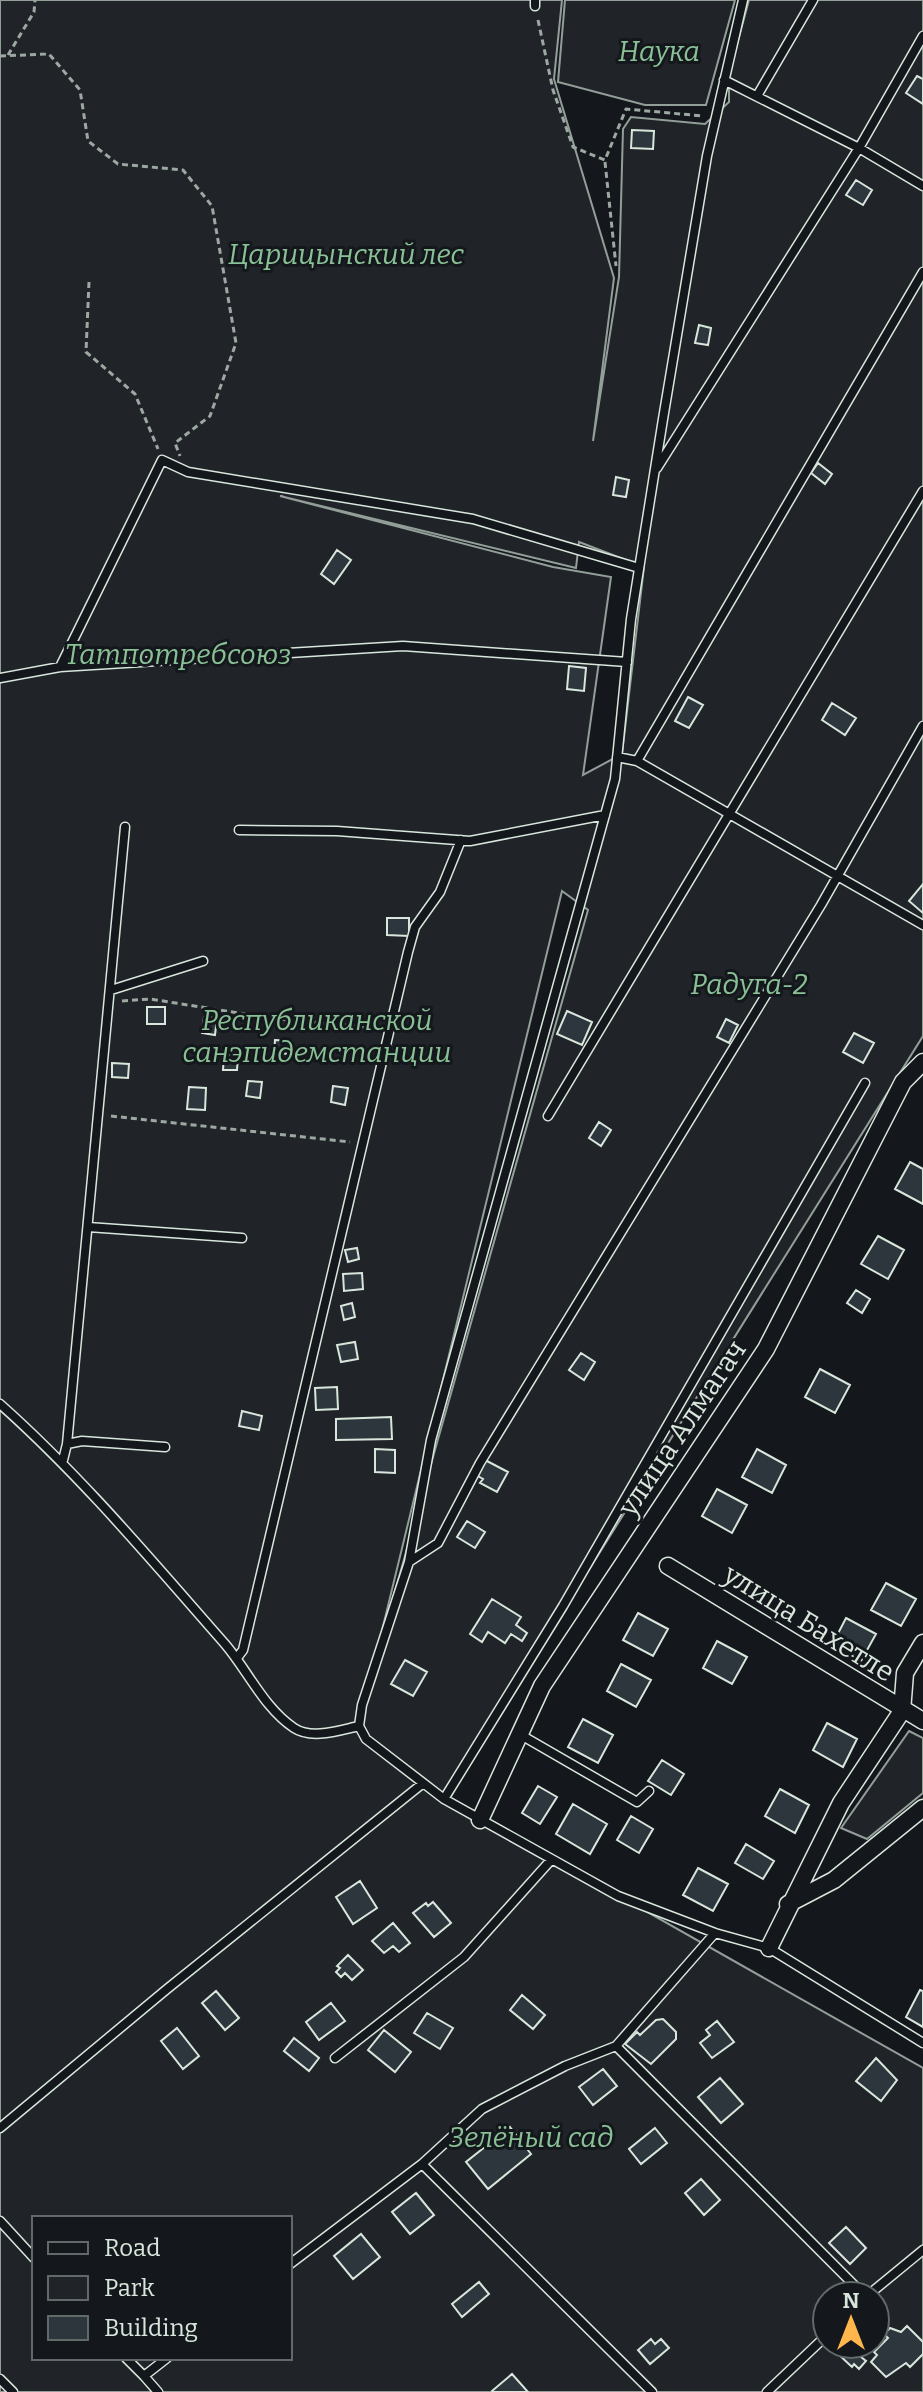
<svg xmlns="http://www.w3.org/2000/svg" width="923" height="2392" viewBox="0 0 923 2392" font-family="Bitter,serif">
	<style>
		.green { fill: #202428; stroke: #939e99; stroke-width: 2; fill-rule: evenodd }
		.building { fill: #2c363c; stroke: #d8e6dc; stroke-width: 2 }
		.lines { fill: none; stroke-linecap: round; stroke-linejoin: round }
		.lane-casing { stroke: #d8e6dc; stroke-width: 11 }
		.street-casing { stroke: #d8e6dc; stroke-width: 19 }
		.path { stroke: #9da8a2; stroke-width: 3; stroke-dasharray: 6 4; stroke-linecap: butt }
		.lane { stroke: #14181c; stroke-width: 8 }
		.street { stroke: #14181c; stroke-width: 16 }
		.labels { text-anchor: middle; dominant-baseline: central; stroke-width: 6; stroke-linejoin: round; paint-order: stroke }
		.park-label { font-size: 28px; font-style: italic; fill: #8ac095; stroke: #14181c }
		.street-label { font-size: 28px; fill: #d8e6dc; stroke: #14181c }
	</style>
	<rect width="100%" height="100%" fill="#14181c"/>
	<path class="green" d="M0,0h562l-8,79 60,199 -21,163 26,-164 4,-148 8,-12 74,7 24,-22v-28l20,-74h174v1036l-477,762 477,270v324h-923zM280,496l296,72 3,-26 65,25 -22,187 -39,21 28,-198 -58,-10zM562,891l26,19 -210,741h-1zM34,2218h256v140h-256zM827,2296h48v48h-48z
		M565,0h170l-29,105h-61l-87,-23z
		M909,1731l14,7v55l-56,46 -26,-11z"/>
	<path class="building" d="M917,76l6,3v25l-17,-11z
		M632,130l22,1 -1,18 -22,-1z
		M856,180l16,10 -9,15 -17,-10z
		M699,325l12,3 -3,17 -13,-2z
		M818,463l14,11 -7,10 -14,-11z
		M616,477l13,3 -3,17 -13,-2z
		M337,550l14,10 -17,24 -13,-10z
		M569,666l17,2 -2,23 -17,-2z
		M688,697l15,8 -14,23 -14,-7z
		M832,703l24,15 -11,17 -23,-15z
		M923,884v29l-14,-12z
		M387,918h22v18l-22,-1z
		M147,1007h18v17h-18z
		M567,1011l25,11 -10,23 -25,-11z
		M204,1017l13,1 -2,17 -13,-2z
		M726,1019l12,6 -9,18 -12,-6z
		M854,1033l20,10 -11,20 -20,-11z
		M275,1040l17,1 -1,13 -17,-1z
		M224,1055l14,1 -1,14h-14z
		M112,1063l17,1 -1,14 -16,-1z
		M248,1081l14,1 -2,16 -14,-2z
		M333,1086l15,2 -3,17 -14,-3z
		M189,1087l17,1 -1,22 -18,-1z
		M599,1122l12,8 -10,16 -12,-8z
		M910,1162l13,7v35l-28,-15z
		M878,1236l26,14 -16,29 -27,-15z
		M357,1248l2,11 -11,3 -3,-12z
		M362,1273l1,16 -19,2 -1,-17z
		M856,1290l14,9 -8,14 -15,-10z
		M352,1303l3,14 -11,3 -3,-14z
		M355,1342l3,17 -17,3 -4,-17z
		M581,1353l14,9 -11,18 -15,-10z
		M820,1369l30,16 -15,28 -30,-16z
		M337,1387l1,22 -22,1 -1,-22z
		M242,1411l20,5 -3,14 -20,-4z
		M391,1417l1,22 -56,1v-21z
		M375,1449l20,1v23l-20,-1z
		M757,1449l29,16 -14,28 -30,-16z
		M485,1460l23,12 -11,20 -17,-9 3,-4 -7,-4z
		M717,1489l30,16 -15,28 -30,-17z
		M467,1521l18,11 -10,16 -18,-11z
		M886,1583l30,16 -15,27 -30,-16z
		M492,1599l29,18 -5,8 11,8 -5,8 -11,-7 -6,9 -17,-11 -6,10 -12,-8z
		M638,1613l30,16 -15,27 -30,-16z
		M846,1618l30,16 -15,27 -29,-16z
		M717,1641l30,16 -15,27 -29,-16z
		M405,1660l22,12 -14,24 -22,-12z
		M621,1664l30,16 -15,27 -29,-16z
		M583,1719l30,16 -15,28 -30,-16z
		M827,1723l30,16 -14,28 -30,-17z
		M662,1760l22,14 -13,21 -23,-14z
		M538,1786l19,11 -17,27 -18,-11z
		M780,1789l29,16 -14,28 -30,-17z
		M573,1804l34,20 -17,30 -34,-20z
		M631,1816l22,13 -14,24 -22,-13z
		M746,1844l28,17 -11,18 -28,-16z
		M698,1868l30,16 -15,27 -30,-16z
		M360,1881l17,27 -24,16 -17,-27z
		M433,1902l18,21 -17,14 -21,-24 13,-10 2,3z
		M393,1923l17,20 -11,9 -6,-6 -9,7 -12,-12z
		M348,1955l15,15 -11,10 -7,-7 -4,4 -5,-5 4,-4 -3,-2z
		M920,1990l3,1v36l-17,-10z
		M216,1991l23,27 -14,12 -23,-27z
		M522,1995l23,20 -12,14 -23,-19z
		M331,2003l14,18 -26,19 -13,-18z
		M427,2013l26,15 -13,21 -26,-16z
		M663,2019l13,13v7l-25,25 -26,-20 12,-12 3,3 16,-15z
		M717,2021l17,21 -22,16 -12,-15 10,-8 -4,-5z
		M177,2028l22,28 -16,13 -22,-28z
		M384,2030l27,22 -16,20 -27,-22z
		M294,2038l25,20 -10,13 -25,-20z
		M876,2058l21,22 -16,21 -25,-20z
		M603,2069l14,17 -24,19 -14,-18z
		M720,2078l23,26 -22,19 -23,-26z
		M510,2127l21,27 -43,35 -22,-27z
		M655,2128l12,15 -26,21 -12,-15z
		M701,2179l19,21 -16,15 -19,-22z
		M416,2193l18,22 -24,19 -18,-22z
		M846,2227l20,21 -16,16 -21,-21z
		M361,2234l19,23 -27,22 -19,-23z
		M479,2282l10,12 -27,23 -10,-13z
		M907,2326l16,16v12l-13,13 -4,-4 -20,14 -15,-15 6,-7 -3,-3 14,-14 -4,-4 6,-6 11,4z
		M651,2339l4,5 6,-5 8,9 -19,16 -12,-14z
		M844,2344h10l10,10 -3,3 5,4 -7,8 -5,-5 -2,3 -16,-15z
		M512,2374l16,18h-35l-1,-1z"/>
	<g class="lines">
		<defs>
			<path id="lane" d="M535,0v6
				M743,0l-36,156 -44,263 -32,200 -16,160 -184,661 -22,122 -47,143 -3,21 7,13 78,60 174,97 97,37 54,15 154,95
				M724,80l135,68 64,38
				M757,96l56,-96
				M657,468l202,-320 64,-112
				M60,667l102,-207 26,12 285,47 166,49
				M0,678l60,-11 343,-21 224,16
				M617,757l20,4 286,-489
				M637,761l286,164
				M239,830l98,1 133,10 135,-26
				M111,990l92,-29
				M548,1116l375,-625
				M88,1227l154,11
				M0,1404c82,73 152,157 225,240 23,27 39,64 69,84 18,12 46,2 65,-2
				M67,1444l15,-3 83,6
				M63,1460l4,-16 58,-617
				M409,1562l29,-19 42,-80 341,-558 102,-179
				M237,1658l6,-8 165,-698 7,-25 25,-35 21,-52
				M521,1735l116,67 12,-11
				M444,1799l119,-193 302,-523
				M616,2046l249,250
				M335,2058l129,-101 87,-97
				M0,2128l167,-139 255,-205
				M0,2221l34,37
				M290,2264l132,-100
				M867,2296l56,-46
				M126,2358l18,18 23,-18
				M144,2376l14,16
				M0,2379l13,13
				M652,2392l-230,-228 60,-55 83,-43 51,-20 99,-113
				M767,2392l60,-57"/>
			<path id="street" d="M668,1566l255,155
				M480,1820l62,-134 224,-337 137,-267 20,-20
				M788,1904l46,-24 89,-72
				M769,1948l72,-145 61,-92 3,-38 18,-30"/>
		</defs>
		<use href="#lane" class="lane-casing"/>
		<use href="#street" class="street-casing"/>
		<path class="path" d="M538,20l15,70 20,57 32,13 21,-51 77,7
			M8,55l26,-43 1,-12
			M0,56l49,-2 31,36 8,51 30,23 65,6 29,36 24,137 -26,73 -35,27 5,13
			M605,162l11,104
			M89,282l-3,70 49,42 23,55
			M122,1001l28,-2 127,20 99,9
			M111,1116l239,26"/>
		<use href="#lane" class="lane"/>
		<use href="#street" class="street"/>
	</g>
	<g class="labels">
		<g class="park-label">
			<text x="659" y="51">Наука</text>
			<text x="346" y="254">Царицынский лес</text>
			<text x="178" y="654">Татпотребсоюз</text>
			<text x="749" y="984">Радуга-2</text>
			<text x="317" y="1020">Республиканской<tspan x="317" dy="32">санэпидемстанции</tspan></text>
			<text x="531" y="2137">Зелёный сад</text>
		</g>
		<g class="street-label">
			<text transform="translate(682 1428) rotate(-56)">улица Алмагач</text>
			<text transform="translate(809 1623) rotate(32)">улица Бахетле</text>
		</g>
	</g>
	<rect x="32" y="2216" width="260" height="144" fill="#14181c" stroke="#626a69" stroke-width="2"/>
	<rect x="48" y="2242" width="40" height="12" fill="#14181c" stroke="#626a69" stroke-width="2"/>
	<text x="104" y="2256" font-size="24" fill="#d8e6dc">Road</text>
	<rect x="48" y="2276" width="40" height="24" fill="#202428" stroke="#626a69" stroke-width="2"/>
	<text x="104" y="2296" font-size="24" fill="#d8e6dc">Park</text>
	<rect x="48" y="2316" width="40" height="24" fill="#2c363c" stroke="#626a69" stroke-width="2"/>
	<text x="104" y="2336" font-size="24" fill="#d8e6dc">Building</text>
	<g transform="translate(851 2320)"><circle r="38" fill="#14181c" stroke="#626a69" stroke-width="2"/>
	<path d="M0-6L14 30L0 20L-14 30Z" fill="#ffb74d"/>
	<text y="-12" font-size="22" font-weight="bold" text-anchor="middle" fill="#d8e6dc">N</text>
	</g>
</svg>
